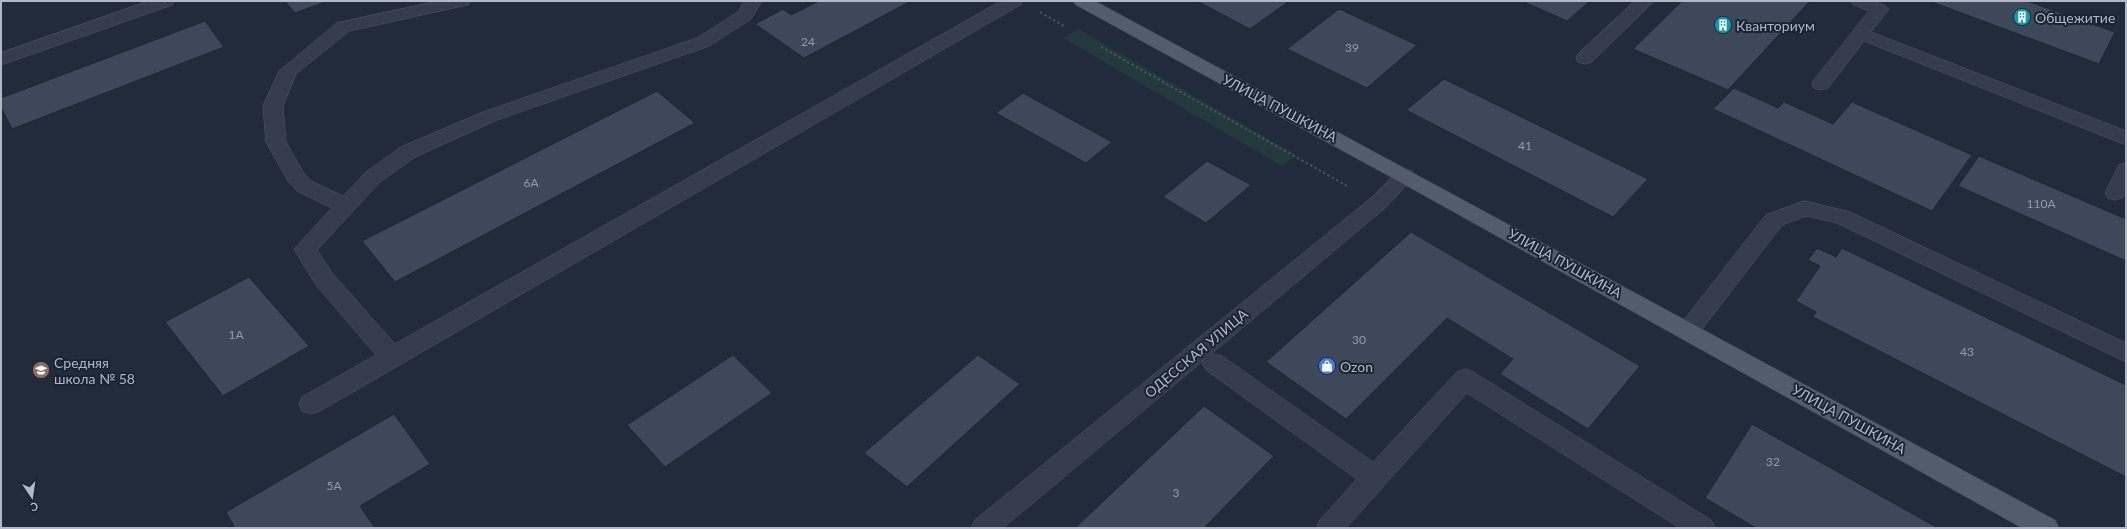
<svg xmlns="http://www.w3.org/2000/svg" width="2127" height="529" viewBox="0 0 2127 529" font-family="Lato,sans-serif">
	<style>
		.green { fill: #23393d }
		.building { fill: #3d495b; stroke: #1c2533 }
		.lines { fill: none; stroke-linecap: round; stroke-linejoin: round }
		.minor-casing { stroke: #505867; stroke-width: 1 }
		.major-casing { stroke: #3e4755; stroke-width: 1 }
		.path { stroke: #41565a; stroke-width: 2; stroke-dasharray: 2.5 2.5; stroke-linecap: butt }
		.minor { fill: #353d4c; fill-rule: evenodd }
		.major { fill: #525c6c; fill-rule: evenodd }
		.labels { text-anchor: middle; dominant-baseline: central; stroke-width: 4; stroke-linejoin: round; paint-order: stroke }
		.number-label { font-size: 12px; fill: #939cad }
		.poi-label { font-size: 14px; fill: #b0b8c8; stroke: #1a2331; text-anchor: start }
		.street-label { font-size: 14px; fill: #b0b8c8; stroke: #1a2331 }
	</style>
	<rect width="100%" height="100%" fill="#212b3c"/>
	<path class="green" d="M1078,29l218,126 -14,11 -219,-128z"/>
	<path class="building" d="M285,1h43l-33,12z
		M819,1h92l-107,57 -49,-34 28,-15 8,6z
		M1197,1h89l2,1 -38,27z
		M1522,1h68l-23,20z
		M1682,1h128l-82,89 -95,-41z
		M1929,1h98l88,31 -16,32z
		M1339,9l78,36 -50,43 -80,-39z
		M205,21l19,26 -212,82 -11,-22v-9z
		M1444,79l204,100 -35,38 -207,-107z
		M1734,88l44,20 6,-6 49,22 19,-22 120,53 -40,56 -219,-102z
		M657,91l38,32 -300,159 -33,-41z
		M1023,93l89,49 -26,21 -90,-50z
		M1979,156l147,63v42l-168,-75z
		M1207,161l44,24 -45,38 -43,-26z
		M1411,232l229,134 -52,63 -88,-55 13,-15 -66,-41 -101,101 -80,-57z
		M1817,248l19,9 6,-9 284,137v92l-313,-160 3,-5 -20,-11 24,-35 -12,-6z
		M249,277l60,69 -86,50 -58,-74z
		M733,355l39,38 -107,74 -38,-42z
		M978,355l42,29 -113,103 -43,-34z
		M1204,406l70,50 -70,72h-129z
		M394,414l36,50 -70,42 15,22h-140l-9,-16z
		M1752,424l186,104h-182l-51,-30z"/>
	<g class="lines">
		<defs>
			<path id="minor" d="M149,1h26l-3,4 -171,60v-12z
				M438,1h33l-3,4 -6,1 -113,25 -53,43 -13,32 3,36 17,30 8,9 32,15 23,-24 35,-25 82,-35 214,-74 41,-26 6,-11h18l-11,18 -42,27 -212,74 -82,37 -35,25 -63,68 15,23 63,71 606,-343h22l-3,4 -700,406 -9,3 -9,-3 -3,-7 3,-7 74,-42 -60,-70 -22,-36 38,-41 -35,-17 -9,-10 -22,-39 -3,-36 16,-35 58,-48z
				M1635,1h19l-62,61 -7,2 -7,-2 -2,-4 2,-4z
				M1851,1c12,0 30,-1 38,8l-18,23 255,99v14l-262,-104 -36,47 -7,2 -7,-2 -2,-4 2,-4 55,-69 -15,-6z
				M2126,163v29l-4,6 -7,2 -7,-2 -3,-5 14,-28z
				M1405,169l7,2 3,5 -30,32 -175,147 4,-1 8,2 151,106 84,-90 8,-3 8,3 238,148 4,8h-35l-213,-135 -121,135h-30l4,-8 37,-41 -151,-109 -4,-7 2,-3 -201,168h-32l4,-8 396,-322 27,-27z
				M1805,201l45,11 276,131v19l-289,-139 -31,-7 -24,9 -86,112 -8,3 -8,-3 -4,-6 4,-6 86,-110z"/>
			<path id="major" d="M1073,1h22l960,519 4,8h-37l-624,-347 -322,-176z"/>
		</defs>
		<use href="#minor" class="minor-casing"/>
		<use href="#major" class="major-casing"/>
		<path class="path" d="M1040,12l24,14
			M1101,47l248,140"/>
		<use href="#minor" class="minor"/>
		<use href="#major" class="major"/>
	</g>
	<defs>
		<symbol id="building-disc" viewBox="-11 -11 22 22"><circle r="9.5" fill="#0f9aa8" stroke="#1a2331"/><path d="M-4-6H4V6H1V3H-1V6H-4ZM-2.5-4.3h1.7v1.8h-1.7ZM.8-4.3h1.7v1.8H.8ZM-2.5-1h1.7V.8h-1.7ZM.8-1h1.7V.8H.8Z" fill="#fff"/></symbol>
		<symbol id="shop-disc" viewBox="-11 -11 22 22"><circle r="9.5" fill="#3f7fe0" stroke="#1a2331"/><path d="M-5-2.5h2.3a2.7 3.5 0 0 1 5.4 0H5L5.5 6h-11ZM-1.5-2.5h3a1.5 2.3 0 0 0-3 0Z" fill="#fff"/></symbol>
		<symbol id="school-disc" viewBox="-11 -11 22 22"><circle r="9.5" fill="#8d6e63" stroke="#1a2331"/><path d="M0-5L7-2L0 1L-7-2ZM-4 1L0 2.5L4 1V4Q0 6-4 4Z" fill="#fff"/></symbol>
	</defs>
	<g fill-rule="evenodd">
		<use href="#building-disc" x="2012" y="7" width="20" height="20"/>
		<use href="#building-disc" x="1713" y="15" width="20" height="20"/>
		<use href="#shop-disc" x="1317" y="356" width="20" height="20"/>
		<use href="#school-disc" x="31" y="360" width="20" height="20"/>
	</g>
	<g class="labels">
		<g class="number-label">
			<text x="808" y="41">24</text>
			<text x="1352" y="47">39</text>
			<text x="1525" y="145">41</text>
			<text x="531" y="182">6А</text>
			<text x="2041" y="203">110А</text>
			<text x="236" y="334">1А</text>
			<text x="1359" y="339">30</text>
			<text x="1967" y="351">43</text>
			<text x="1773" y="461">32</text>
			<text x="334" y="485">5А</text>
			<text x="1176" y="492">3</text>
		</g>
		<g class="poi-label">
			<text x="2035" y="17">Общежитие</text>
			<text x="1736" y="25">Кванториум</text>
			<text x="54" y="362">Средняя<tspan x="54" dy="16">школа № 58</tspan></text>
			<text x="1340" y="366">Ozon</text>
		</g>
		<g class="street-label">
			<text transform="translate(1280 108) rotate(28)">УЛИЦА ПУШКИНА</text>
			<text transform="translate(1565 263) rotate(29)">УЛИЦА ПУШКИНА</text>
			<text transform="translate(1196 353) rotate(-40)">ОДЕССКАЯ УЛИЦА</text>
			<text transform="translate(1849 419) rotate(29)">УЛИЦА ПУШКИНА</text>
		</g>
	</g>
	<rect width="2127" height="529" fill="none" stroke="#b0b8c8" stroke-width="4"/>
	<g transform="translate(32 497) rotate(167)" stroke="#1a2331" stroke-width="3" paint-order="stroke">
	<path d="M0-3L7 15L0 10L-7 15Z" fill="#b0b8c8"/>
	<text y="-6" font-size="11" font-weight="bold" text-anchor="middle" fill="#b0b8c8">С</text>
	</g>
</svg>
